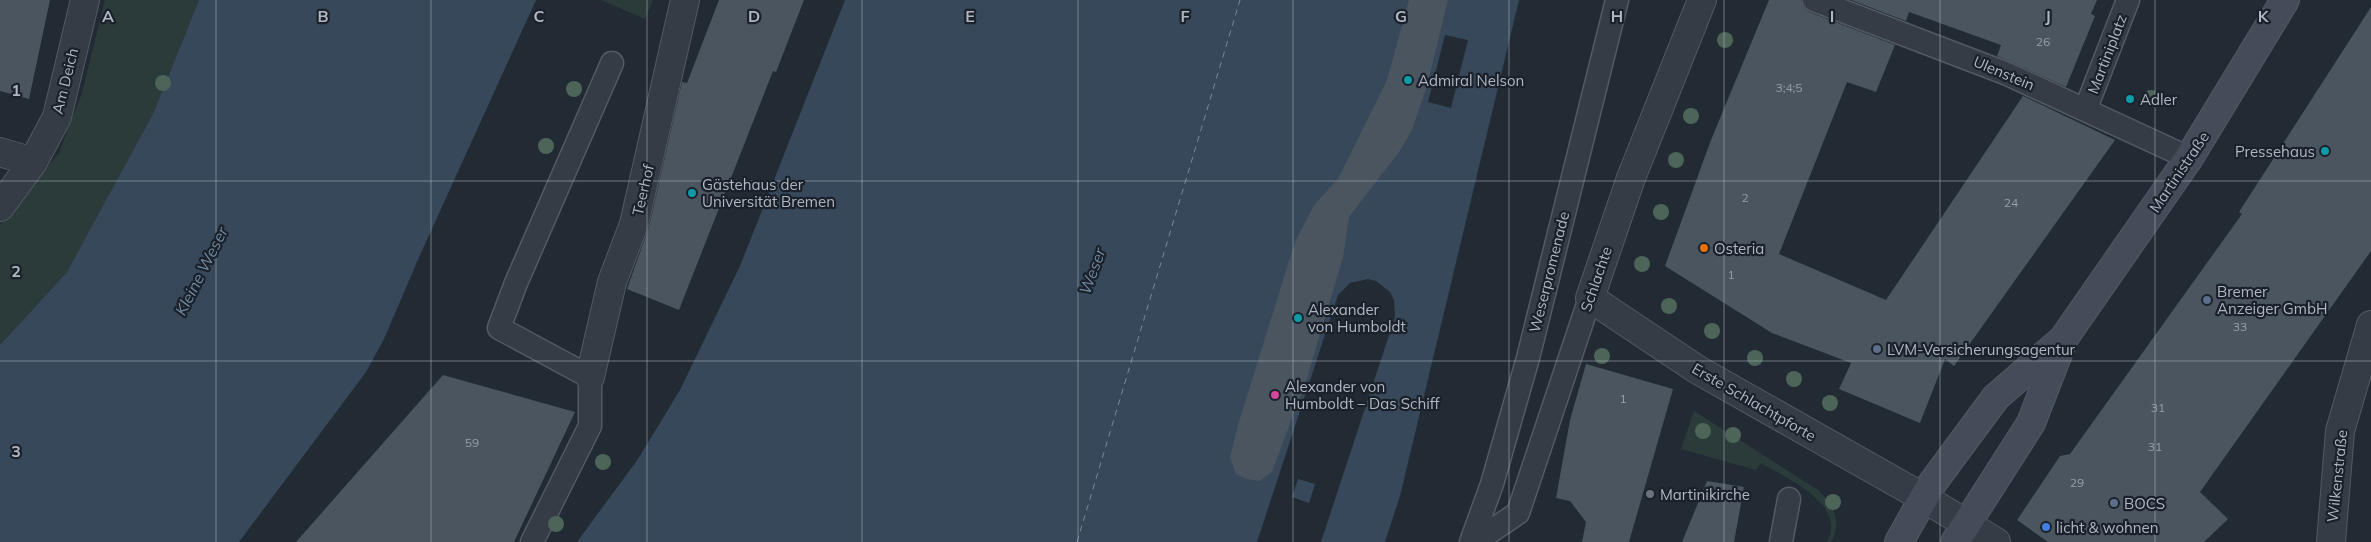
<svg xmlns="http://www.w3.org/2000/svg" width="2371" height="542" viewBox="0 0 2371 542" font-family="Mulish,sans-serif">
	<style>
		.green { fill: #2a3b3a }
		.water { fill: #37485a }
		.pier { fill: #222b34; fill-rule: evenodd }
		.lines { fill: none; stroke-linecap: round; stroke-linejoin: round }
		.ferry { stroke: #728aa3; stroke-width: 1; stroke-dasharray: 6 5; stroke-linecap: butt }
		.building { fill: #4a5560 }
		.lane-casing { stroke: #525a63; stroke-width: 25 }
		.street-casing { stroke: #525a63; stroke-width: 30 }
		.secondary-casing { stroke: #525a63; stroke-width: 30 }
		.lane { stroke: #353c45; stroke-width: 22 }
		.street { stroke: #353c45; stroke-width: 28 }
		.secondary { stroke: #434c58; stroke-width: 28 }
		.tree { fill: #4d6559 }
		.grid { fill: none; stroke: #afb7c2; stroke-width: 1; stroke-opacity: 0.55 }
		.culture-dot { fill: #0f9aa8; stroke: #1a212a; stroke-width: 2 }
		.food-dot { fill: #e8710a; stroke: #1a212a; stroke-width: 2 }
		.service-dot { fill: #5c6f8a; stroke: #1a212a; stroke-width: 2 }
		.hotel-dot { fill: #d1479c; stroke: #1a212a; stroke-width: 2 }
		.worship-dot { fill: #6b7280; stroke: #1a212a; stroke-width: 2 }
		.shop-dot { fill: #3f7fe0; stroke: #1a212a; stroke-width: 2 }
		.labels { text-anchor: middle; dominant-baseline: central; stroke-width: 4.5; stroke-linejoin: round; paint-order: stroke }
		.number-label { font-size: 12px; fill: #969eaa }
		.street-label { font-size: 15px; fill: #afb7c2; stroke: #1a212a }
		.poi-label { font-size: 15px; fill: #afb7c2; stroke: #1a212a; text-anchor: start }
		.water-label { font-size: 16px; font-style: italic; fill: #728aa3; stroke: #1a212a }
		.grid-label { font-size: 16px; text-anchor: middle; font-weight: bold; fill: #afb7c2; stroke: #1a212a; stroke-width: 4.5; stroke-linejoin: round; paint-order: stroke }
	</style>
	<rect width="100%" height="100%" fill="#222b34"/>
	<path class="green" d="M105,0h94l-46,114 -76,143 -10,15 -67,73v-120l59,-72 23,-60z
		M601,0h52l-8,19z
		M1694,411l124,79c15,13 25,33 13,52h-4c21,-37 -41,-64 -66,-79l-5,7 -75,-21z"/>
	<path class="water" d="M199,0h337l-116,255 -36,84 -18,33 -127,170h-239v-197l67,-73 86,-158z
		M845,0h674l-119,496 -15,46h-808l61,-83 42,-69 60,-124z"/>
	<path class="pier" d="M1445,35l23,5 -17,68 -23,-6z
		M1368,279l8,2 14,11 4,8 1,17 -74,225h-64l81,-247 12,-12zM1298,479l17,5 -6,19 -17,-6z"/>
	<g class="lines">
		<path class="ferry" d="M1077,542l163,-542"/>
	</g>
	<path class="building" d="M0,0h50l-21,99 -29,-8z
		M719,0h85l-28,72 -3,-1 -94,239 -52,-21 22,-62 33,-145 5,1z
		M1409,0h39l-21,86 -15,44 -13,22 -50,65 -6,40 -36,121 -35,94 -13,9 -12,-2 -11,-5 -6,-16 8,-33 57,-183 19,-37 24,-26 49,-99z
		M1769,0h32l3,8 5,4 86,33 -19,47 -29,-10 -68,172 107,46 137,-204 92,44 -161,226 -9,-7 -25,64 -81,-34 12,-26 -79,-30 -107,-67 46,-126z
		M1851,0h246l-6,14 4,2 -29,71 -69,-31 4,-11 -92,-33 -3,9z
		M2371,7v244l-171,241 28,27 -24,23h-156l-31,-22 43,-64 10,-2 172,-240 -3,-2z
		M1586,364l87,25 -44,153h-47l4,-20 -16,-21 -14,-3 14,-78z
		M443,375l132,37 -61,130h-218z
		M1707,481l37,6 -10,55h-52z"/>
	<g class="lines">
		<defs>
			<path id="lane" d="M1814,0l191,73 184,85
				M2086,108l42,-108
				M532,542l58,-116v-49l-91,-49 17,-45 96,-220
				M1471,542l21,-58 36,-126 89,-358
				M1475,542l43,-29 72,-215
				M1781,542l8,-43"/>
			<path id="street" d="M1702,0l-71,178 -41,120 108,72 226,128 72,44
				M0,152l33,10
				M0,207l33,-45 24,-45 28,-117
				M590,377l22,-95 22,-58 51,-224
				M2331,542l9,-111 31,-106"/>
			<path id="secondary" d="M1899,542l32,-57 65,-88 65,-56
				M1955,542l76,-119 33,-85 125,-180 96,-158"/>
		</defs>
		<use href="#lane" class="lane-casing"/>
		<use href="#street" class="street-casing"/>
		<use href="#secondary" class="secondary-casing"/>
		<use href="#lane" class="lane"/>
		<use href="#street" class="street"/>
		<use href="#secondary" class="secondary"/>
	</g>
	<g class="tree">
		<circle cx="1725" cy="40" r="8"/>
		<circle cx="163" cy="83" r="8"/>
		<circle cx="574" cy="89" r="8"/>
		<circle cx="2151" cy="98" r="8"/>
		<circle cx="1691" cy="116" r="8"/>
		<circle cx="546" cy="146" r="8"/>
		<circle cx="1676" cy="160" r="8"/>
		<circle cx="1661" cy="212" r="8"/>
		<circle cx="1642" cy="264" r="8"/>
		<circle cx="1669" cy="306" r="8"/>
		<circle cx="1712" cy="331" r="8"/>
		<circle cx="1602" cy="356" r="8"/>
		<circle cx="1755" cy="358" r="8"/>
		<circle cx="1794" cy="379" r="8"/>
		<circle cx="1830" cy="403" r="8"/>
		<circle cx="1703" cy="431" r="8"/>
		<circle cx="1733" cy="435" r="8"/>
		<circle cx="603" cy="462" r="8"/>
		<circle cx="1833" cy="502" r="8"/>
		<circle cx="556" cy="524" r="8"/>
	</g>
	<path class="grid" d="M216,0v542M431,0v542M647,0v542M862,0v542M1078,0v542M1293,0v542M1509,0v542M1724,0v542M1940,0v542M2155,0v542M0,181h2371M0,361h2371"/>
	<g class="culture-dot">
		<circle cx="1408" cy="80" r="5"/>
		<circle cx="2130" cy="99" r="5"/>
		<circle cx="2325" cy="151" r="5"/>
		<circle cx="692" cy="193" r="5"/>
		<circle cx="1298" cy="318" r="5"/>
	</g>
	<circle class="food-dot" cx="1704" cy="248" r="5"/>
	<g class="service-dot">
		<circle cx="2207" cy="300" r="5"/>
		<circle cx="1877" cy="349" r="5"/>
		<circle cx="2114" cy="503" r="5"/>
	</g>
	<circle class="hotel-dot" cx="1275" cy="395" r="5"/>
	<circle class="worship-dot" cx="1650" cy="494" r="5"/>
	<circle class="shop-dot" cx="2046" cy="527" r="5"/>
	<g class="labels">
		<g class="number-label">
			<text x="2043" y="41">26</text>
			<text x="1789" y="87">3;4;5</text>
			<text x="1745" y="197">2</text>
			<text x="2011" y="202">24</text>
			<text x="1731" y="274">1</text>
			<text x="2240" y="326">33</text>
			<text x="1623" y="398">1</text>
			<text x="2158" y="407">31</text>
			<text x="472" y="442">59</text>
			<text x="2155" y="446">31</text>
			<text x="2077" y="482">29</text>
		</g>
		<g class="street-label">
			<text transform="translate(2107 54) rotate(-69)">Martiniplatz</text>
			<text transform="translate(2004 73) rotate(23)">Ulenstein</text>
			<text transform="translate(65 81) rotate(-76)">Am Deich</text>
			<text transform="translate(2179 172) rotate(-56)">Martinistraße</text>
			<text transform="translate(643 190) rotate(-77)">Teerhof</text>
			<text transform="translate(1549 272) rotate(-76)">Weserpromenade</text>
			<text transform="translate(1596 279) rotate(-71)">Schlachte</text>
			<text transform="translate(1754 402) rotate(30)">Erste Schlachtpforte</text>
			<text transform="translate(2337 476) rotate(-84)">Wilkenstraße</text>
		</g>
		<g class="poi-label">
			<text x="1418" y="80">Admiral Nelson</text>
			<text x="2140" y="99">Adler</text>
			<text x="2315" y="151" text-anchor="end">Pressehaus</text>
			<text x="702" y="184">Gästehaus der<tspan x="702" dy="17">Universität Bremen</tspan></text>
			<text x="1714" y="248">Osteria</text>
			<text x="2217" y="291">Bremer<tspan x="2217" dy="17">Anzeiger GmbH</tspan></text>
			<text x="1308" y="309">Alexander<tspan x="1308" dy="17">von Humboldt</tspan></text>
			<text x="1887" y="349">LVM-Versicherungsagentur</text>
			<text x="1285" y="386">Alexander von<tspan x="1285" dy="17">Humboldt – Das Schiff</tspan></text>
			<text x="1660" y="494">Martinikirche</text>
			<text x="2124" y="503">BOCS</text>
			<text x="2056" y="527">licht &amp; wohnen</text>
		</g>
		<g class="water-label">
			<text transform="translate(201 271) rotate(-63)">Kleine Weser</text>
			<text transform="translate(1092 271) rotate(-70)">Weser</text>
		</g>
	</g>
	<g class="grid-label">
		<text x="108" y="22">A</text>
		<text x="323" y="22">B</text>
		<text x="539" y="22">C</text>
		<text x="754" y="22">D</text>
		<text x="970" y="22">E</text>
		<text x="1185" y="22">F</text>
		<text x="1401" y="22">G</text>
		<text x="1617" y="22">H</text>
		<text x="1832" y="22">I</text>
		<text x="2048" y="22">J</text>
		<text x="2263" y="22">K</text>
		<text x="16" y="96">1</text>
		<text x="16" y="277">2</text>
		<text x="16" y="457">3</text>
	</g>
</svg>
